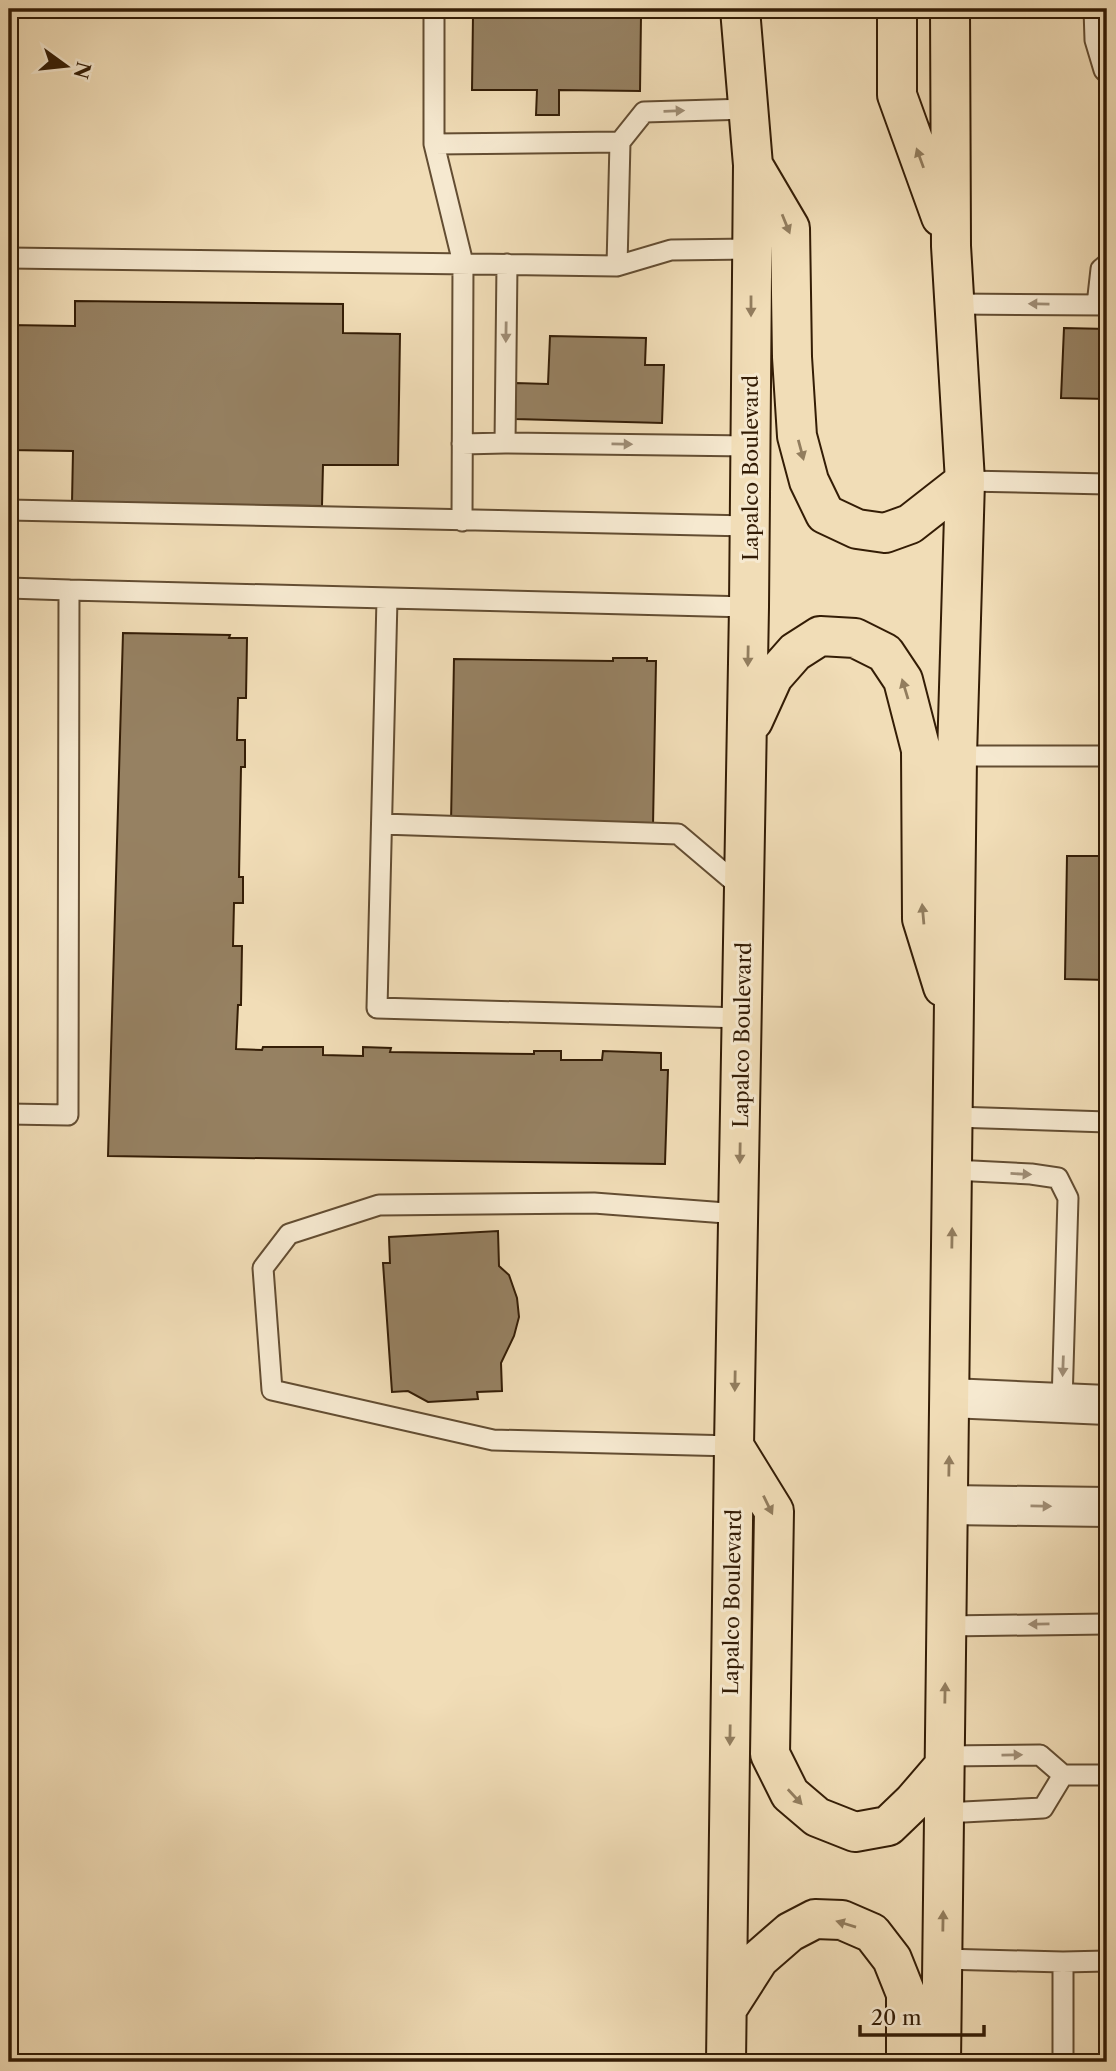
<svg xmlns="http://www.w3.org/2000/svg" width="1116" height="2071" viewBox="0 0 1116 2071" font-family="'Libre Caslon Text',serif">
	<style>
		.building { fill: #968162; stroke: #341d06; stroke-width: 2 }
		.lines { fill: none; stroke-linecap: round; stroke-linejoin: round }
		.lane-casing { stroke: #634d32; stroke-width: 23 }
		.street-casing { stroke: #634d32; stroke-width: 42 }
		.primary-casing { stroke: #341d06; stroke-width: 42 }
		.lane { stroke: #f6e9d0; stroke-width: 19 }
		.street { stroke: #f6e9d0; stroke-width: 38 }
		.primary { stroke: #f1ddb7; stroke-width: 38 }
		.oneway { fill: #9f8d75 }
		.oneway2 { fill: #927d5e }
		.labels { text-anchor: middle; dominant-baseline: central; stroke-width: 6; stroke-linejoin: round; paint-order: stroke }
		.street-label { font-size: 21px; fill: #341d06; stroke: #f6e9d0 }
	</style>
	<rect width="100%" height="100%" fill="#f1ddb7"/>
	<filter id="stains"><feTurbulence type="fractalNoise" baseFrequency=".00286" numOctaves="4"/><feColorMatrix values="0 0 0 0 .2 0 0 0 0 .09 0 0 0 0 .02 0 0 0 .5 -.17"/></filter>
	<radialGradient id="worn" r=".72"><stop offset=".6" stop-color="#630" stop-opacity="0"/><stop offset="1" stop-color="#630" stop-opacity=".3"/></radialGradient>
	<path class="building" d="M473,15l168,1 -1,75 -81,-1v25h-23l1,-25h-65z
		M75,301l268,3v29l57,1 -2,131h-75l-1,41 -250,-3 1,-52 -64,-1v-125l66,1z
		M1064,328l43,1v70l-46,-1z
		M550,336l96,2 -1,27h19l-2,58 -147,-4 1,-36 32,1z
		M123,633l107,2 -1,3h18l-1,60h-8l-1,42h8v27h-4l-2,110h4v26h-9l-1,43h9l-1,59h-3l-2,44 26,1 1,-3h60v8l40,1v-9l28,1 -1,4 144,2v-3h27v9h41l1,-9 58,2v17h7l-3,94 -557,-8z
		M613,658h34v3h9l-3,165 -202,-3 3,-164 159,2z
		M1067,856h40v124l-42,-1z
		M498,1231l1,35 10,9 8,23 2,19 -5,19 -13,27 1,28 -25,1 1,7 -50,3 -20,-11 -16,1 -9,-129h7l-1,-26z"/>
	<g class="lines">
		<defs>
			<path id="lane" d="M434,9v135l29,119 -1,258
				M1094,9l1,31 9,30 3,3
				M620,142l24,-30 104,-3
				M9,258l608,8 3,-124 -186,2
				M507,264l-2,179 245,3
				M617,266l54,-16 80,-1
				M955,304l152,1
				M1097,305l4,-36 6,-5
				M462,444l43,-1
				M965,481l142,3
				M9,510l740,16
				M9,588l60,2 -1,525 -59,-1
				M69,590l680,17
				M387,599l-10,409 366,10
				M957,756h150
				M382,824l296,10 66,56
				M954,1117l153,5
				M953,1170l78,4 27,4 10,20 -6,205
				M734,1446l-241,-6 -221,-50 -9,-122 26,-34 90,-29 215,-2 145,11
				M946,1626l161,-2
				M944,1756l96,-1 23,20h44
				M944,1813l99,-5 20,-33
				M942,1959l121,3v97l3,3
				M1063,1962l44,-1"/>
			<path id="street" d="M950,1398l157,7
				M948,1505l159,2"/>
			<path id="primary" d="M897,9v86l44,122
				M753,165l37,63 2,129 5,79 12,45 16,33 32,15 28,4 25,-9 55,-43
				M753,721l20,-44 22,-25 25,-16 35,2 30,15 18,27 18,70 1,169 21,68
				M734,1446l40,65 -4,243 20,40 27,23 38,15 33,-6 25,-24 31,-36
				M727,2009l32,-50 31,-27 25,-13 27,1 30,13 20,26 14,35v68
				M726,2062l8,-616 15,-839 4,-442 -13,-156
				M941,2062l16,-1306 8,-275 -14,-235 -1,-237"/>
		</defs>
		<use href="#lane" class="lane-casing"/>
		<use href="#street" class="street-casing"/>
		<use href="#primary" class="primary-casing"/>
		<use href="#lane" class="lane"/>
		<use href="#street" class="street"/>
		<use href="#primary" class="primary"/>
	</g>
	<defs><path id="oneway-solid" d="M-6-.8H1V-3.2L6.5 0L1 3.2V.8H-6Z" transform="scale(1.75)"/></defs>
	<g class="oneway">
		<use href="#oneway-solid" transform="translate(674 111) rotate(-2)"/>
		<use href="#oneway-solid" transform="translate(1039 304) rotate(-179)"/>
		<use href="#oneway-solid" transform="translate(506 332) rotate(91)"/>
		<use href="#oneway-solid" transform="translate(622 444) rotate(1)"/>
		<use href="#oneway-solid" transform="translate(1021 1174) rotate(3)"/>
		<use href="#oneway-solid" transform="translate(1063 1366) rotate(92)"/>
		<use href="#oneway-solid" transform="translate(1041 1506) rotate(1)"/>
		<use href="#oneway-solid" transform="translate(1039 1624) rotate(179)"/>
		<use href="#oneway-solid" transform="translate(1012 1755) rotate(-1)"/>
	</g>
	<g class="oneway2">
		<use href="#oneway-solid" transform="translate(920 158) rotate(-110)"/>
		<use href="#oneway-solid" transform="translate(786 224) rotate(68)"/>
		<use href="#oneway-solid" transform="translate(751 306) rotate(90)"/>
		<use href="#oneway-solid" transform="translate(801 450) rotate(75)"/>
		<use href="#oneway-solid" transform="translate(748 656) rotate(91)"/>
		<use href="#oneway-solid" transform="translate(905 689) rotate(-107)"/>
		<use href="#oneway-solid" transform="translate(923 914) rotate(-95)"/>
		<use href="#oneway-solid" transform="translate(740 1153) rotate(91)"/>
		<use href="#oneway-solid" transform="translate(952 1238) rotate(-89)"/>
		<use href="#oneway-solid" transform="translate(735 1381) rotate(91)"/>
		<use href="#oneway-solid" transform="translate(949 1466) rotate(-89)"/>
		<use href="#oneway-solid" transform="translate(768 1505) rotate(64)"/>
		<use href="#oneway-solid" transform="translate(945 1693) rotate(-89)"/>
		<use href="#oneway-solid" transform="translate(730 1735) rotate(91)"/>
		<use href="#oneway-solid" transform="translate(795 1797) rotate(47)"/>
		<use href="#oneway-solid" transform="translate(943 1921) rotate(-89)"/>
		<use href="#oneway-solid" transform="translate(846 1924) rotate(-163)"/>
	</g>
	<g class="labels">
		<g class="street-label">
			<text transform="translate(750 468) rotate(-90)">Lapalco Boulevard</text>
			<text transform="translate(742 1035) rotate(-89)">Lapalco Boulevard</text>
			<text transform="translate(732 1602) rotate(-89)">Lapalco Boulevard</text>
		</g>
	</g>
	<rect width="1116" height="2071" fill="none" stroke="#f1ddb7" stroke-width="35"/>
	<rect x="10" y="10" width="1095" height="2050" fill="none" stroke="#341d06" stroke-width="3.5"/>
	<rect x="18" y="18" width="1081" height="2036" fill="none" stroke="#341d06" stroke-width="2"/>
	<g transform="translate(66 66) rotate(105)" stroke="#f6e9d0" stroke-width="5" paint-order="stroke">
	<path d="M0-5L12 26L0 18L-12 26Z" fill="#341d06"/>
	<text y="-10" font-size="19" font-weight="bold" text-anchor="middle" fill="#341d06">N</text>
	</g>
	<path d="M860 2025v10h124v-10" fill="none" stroke="#341d06" stroke-width="3.5"/>
	<text x="871" y="2025" font-size="21" fill="#341d06" stroke="#f6e9d0" stroke-width="5" paint-order="stroke">20 m</text>
	<rect width="100%" height="100%" filter="url(#stains)"/>
	<rect width="100%" height="100%" fill="url(#worn)"/>
</svg>
